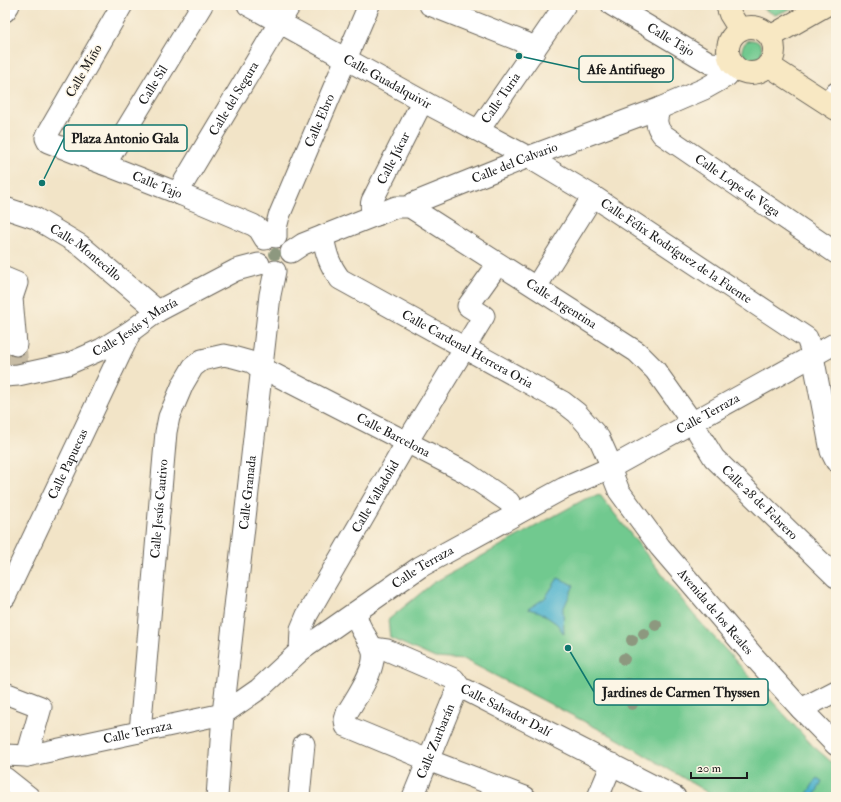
<svg xmlns="http://www.w3.org/2000/svg" width="841" height="802" viewBox="0 0 841 802" font-family="'IM FELL Double Pica',serif">
	<style>
		.green { fill: #71c98f; stroke: #467256 }
		.water { fill: #4eb2cd; stroke: #356774 }
		.lines { fill: none; stroke-linecap: round; stroke-linejoin: round }
		.street-tunnel { stroke: #c7bca5; stroke-width: 21; stroke-dasharray: 21 10; stroke-linecap: butt }
		.street-casing { stroke: #676258; stroke-width: 23 }
		.secondary-casing { stroke: #676258; stroke-width: 24 }
		.street { stroke: #fff; stroke-width: 21 }
		.secondary { stroke: #f8e8c3; stroke-width: 22 }
		.tree { fill: #8d987f }
		.labels { text-anchor: middle; dominant-baseline: central; stroke-width: 3; stroke-linejoin: round; paint-order: stroke }
		.street-label { font-size: 13px; fill: #1c1c1c; stroke: #fcf5e5 }
		.leader { fill: none; stroke: #0f766e; stroke-width: 1.5 }
		.callout-dot { fill: #0f766e; stroke: #fcf5e5; stroke-width: 1.5 }
		.callout { fill: #fcf5e5; stroke: #0f766e; stroke-width: 1.5 }
		.callout-label { font-size: 14px; text-anchor: middle; font-weight: bold; fill: #1c1c1c }
	</style>
	<rect width="100%" height="100%" fill="#fcf5e5"/>
	<filter id="ink" filterUnits="userSpaceOnUse"><feTurbulence type="fractalNoise" baseFrequency=".025" numOctaves="2"/><feDisplacementMap in="SourceGraphic" scale="8" xChannelSelector="R" yChannelSelector="G"/><feConvolveMatrix kernelMatrix="1 2 1 2 8 2 1 2 1" color-interpolation-filters="sRGB"/></filter>
	<filter id="wash" filterUnits="userSpaceOnUse"><feTurbulence type="fractalNoise" baseFrequency=".012" numOctaves="4" result="noise"/><feDisplacementMap in="SourceGraphic" scale="16" xChannelSelector="R" yChannelSelector="G"/><feGaussianBlur stdDeviation="0.9" result="paint"/><feColorMatrix in="noise" values="0 0 0 0 0 0 0 0 0 0 0 0 0 0 0 0 0 1.4 0 .05"/><feComposite in="paint" operator="in"/></filter>
	<g filter="url(#wash)">
		<rect width="100%" height="100%" fill="#f2e4c7"/>
		<path class="green" d="M757,5h43l-25,10z
			M742 50a10 10 0 1 1 20 0a10 10 0 1 1-20 0Z
			M600,495l93,119 120,132 23,20v31h-121l-97,-58 -153,-79 -30,-2 -45,-20 -2,-18 45,-37 152,-84z"/>
		<path class="water" d="M558,578l16,7 -11,25 1,24 -7,-10 -17,-12 -12,-3 17,-11z
			M817,778l5,3 -8,16h-9z"/>
	</g>
	<g filter="url(#ink)">
		<g class="lines">
			<path class="street-tunnel" d="M16,345l2,20"/>
			<defs>
				<g id="street">
					<path id="s1" d="M122,5l-74,128 -2,5 2,4 132,52 73,31 6,4 6,10"/>
					<path id="s2" d="M248,5l178,98 102,54 65,39 214,142 6,18 18,95 5,10"/>
					<path d="M430,5l96,38 6,4 2,5"/>
					<path id="s3" d="M612,5l98,58c8,1 13,1 21,-3"/>
					<path d="M5,11l4,-6"/>
					<path d="M827,103l9,-10"/>
					<path id="s4" d="M660,108c-4,10 -5,17 2,26l174,119"/>
					<path id="s5" d="M475,129l5,-2 3,-3 82,-119"/>
					<path id="s6" d="M104,164l3,-3 95,-156"/>
					<path id="s7" d="M180,194l1,-7 109,-182"/>
					<path id="s8" d="M410,207l4,-4 114,-46 132,-49 44,-19 23,-13 8,-10"/>
					<path id="s9" d="M5,208l30,10 45,27 78,66"/>
					<path id="s10" d="M377,215c-5,-4 -7,-7 -5,-14l46,-91 4,-5 4,-2"/>
					<path id="s11" d="M323,236c3,18 6,28 17,43l223,123 14,11 22,25 13,29 1,9 6,15 41,56 95,111 46,51 35,36"/>
					<path id="s12" d="M276,237v-9l3,-12 90,-211"/>
					<path id="s13" d="M291,252l12,-8 93,-37h14l227,145 18,18 37,52 22,36 122,119"/>
					<path d="M5,278l12,5 -5,15 4,47"/>
					<path d="M536,287l57,-91"/>
					<path id="s14" d="M5,376l13,-1 50,-11 34,-15 29,-18 27,-20 78,-41 23,-6"/>
					<path id="s15" d="M5,597l126,-266"/>
					<path d="M357,613c-1,12 9,22 14,33 10,18 -15,51 -24,67l-2,7 1,6 82,34 97,37"/>
					<path id="s16" d="M373,648l14,2 67,29 7,10 5,1 209,107"/>
					<path id="s17" d="M300,651l1,-22 6,-14 100,-173 77,-126 -16,-10 30,-42"/>
					<path d="M5,693l36,14 -14,49"/>
					<path d="M801,709l35,-18"/>
					<path id="s18" d="M140,732l26,-300 3,-15 14,-33 10,-17 9,-7 22,-5 9,2 18,5 5,3 5,6 11,2 193,99 44,30 7,12"/>
					<path id="s19" d="M5,755l22,1 196,-42 36,-25 41,-38 120,-84 144,-79 48,-21 224,-124"/>
					<path d="M5,778l24,19"/>
					<path id="s20" d="M217,797l6,-83 47,-419 5,-24"/>
					<path d="M299,797l5,-53"/>
					<path id="s21" d="M413,797l43,-105 2,-2 3,-1"/>
					<path d="M598,797l14,-33"/>
				</g>
				<path id="secondary" d="M727,5l3,9 10,16
					M728 50a23 23 0 1 1 46 0a23 23 0 1 1-46 0Z
					M770,37l56,-32
					M768,65l68,44"/>
			</defs>
			<use href="#street" class="street-casing"/>
			<use href="#secondary" class="secondary-casing"/>
			<use href="#street" class="street"/>
			<use href="#secondary" class="secondary"/>
		</g>
		<g class="tree">
			<circle cx="275" cy="254" r="6"/>
			<circle cx="656" cy="625" r="6"/>
			<circle cx="644" cy="634" r="6"/>
			<circle cx="632" cy="640" r="6"/>
			<circle cx="624" cy="659" r="6"/>
			<circle cx="628" cy="684" r="6"/>
			<circle cx="632" cy="704" r="6"/>
		</g>
	</g>
	<g class="labels">
		<g class="street-label">
			<text stroke="none"><textPath href="#s3" startOffset="68">Calle Tajo</textPath></text>
			<text transform="translate(84 71) rotate(-60)">Calle Miño</text>
			<text stroke="none"><textPath href="#s2" startOffset="159">Calle Guadalquivir</textPath></text>
			<text stroke="none"><textPath href="#s6" startOffset="93">Calle Sil</textPath></text>
			<text stroke="none"><textPath href="#s5" startOffset="41">Calle Turia</textPath></text>
			<text stroke="none"><textPath href="#s7" startOffset="110">Calle del Segura</textPath></text>
			<text stroke="none"><textPath href="#s12" startOffset="125">Calle Ebro</textPath></text>
			<text stroke="none"><textPath href="#s10" startOffset="64">Calle Júcar</textPath></text>
			<text stroke="none"><textPath href="#s8" startOffset="114">Calle del Calvario</textPath></text>
			<text stroke="none"><textPath href="#s1" startOffset="275">Calle Tajo</textPath></text>
			<text stroke="none"><textPath href="#s4" startOffset="119">Calle Lope de Vega</textPath></text>
			<text stroke="none"><textPath href="#s2" startOffset="494">Calle Félix Rodríguez de la Fuente</textPath></text>
			<text stroke="none"><textPath href="#s9" startOffset="93">Calle Montecillo</textPath></text>
			<text stroke="none"><textPath href="#s13" startOffset="308">Calle Argentina</textPath></text>
			<text stroke="none"><textPath href="#s14" startOffset="141">Calle Jesús y María</textPath></text>
			<text stroke="none"><textPath href="#s11" startOffset="192">Calle Cardenal Herrera Oria</textPath></text>
			<text stroke="none"><textPath href="#s19" startOffset="795">Calle Terraza</textPath></text>
			<text stroke="none"><textPath href="#s18" startOffset="595">Calle Barcelona</textPath></text>
			<text stroke="none"><textPath href="#s15" startOffset="147">Calle Papuecas</textPath></text>
			<text stroke="none"><textPath href="#s20" startOffset="306">Calle Granada</textPath></text>
			<text stroke="none"><textPath href="#s17" startOffset="174">Calle Valladolid</textPath></text>
			<text stroke="none"><textPath href="#s13" startOffset="593">Calle 28 de Febrero</textPath></text>
			<text stroke="none"><textPath href="#s18" startOffset="224">Calle Jesús Cautivo</textPath></text>
			<text stroke="none"><textPath href="#s19" startOffset="471">Calle Terraza</textPath></text>
			<text stroke="none"><textPath href="#s11" startOffset="564">Avenida de los Reales</textPath></text>
			<text stroke="none"><textPath href="#s16" startOffset="149">Calle Salvador Dalí</textPath></text>
			<text stroke="none"><textPath href="#s19" startOffset="135">Calle Terraza</textPath></text>
			<text stroke="none"><textPath href="#s21" startOffset="60">Calle Zurbarán</textPath></text>
		</g>
	</g>
	<path class="leader" d="M519 56L579 69M42 183L64 138M568 648L594 692"/>
	<g class="callout-dot">
		<circle cx="519" cy="56" r="4"/>
		<circle cx="42" cy="183" r="4"/>
		<circle cx="568" cy="648" r="4"/>
	</g>
	<g class="callout">
		<rect x="579" y="56" width="94" height="26" rx="4"/>
		<rect x="64" y="125" width="123" height="26" rx="4"/>
		<rect x="594" y="679" width="174" height="26" rx="4"/>
	</g>
	<g class="callout-label">
		<text x="626" y="74">Afe Antifuego</text>
		<text x="125" y="143">Plaza Antonio Gala</text>
		<text x="681" y="697">Jardines de Carmen Thyssen</text>
	</g>
	<rect width="841" height="802" fill="none" stroke="#fcf5e5" stroke-width="20"/>
	<path d="M691 772v6h56v-6" fill="none" stroke="#1c1c1c" stroke-width="2"/>
	<text x="697" y="772" font-size="12" fill="#1c1c1c" stroke="#fcf5e5" stroke-width="3" paint-order="stroke">20 m</text>
</svg>
